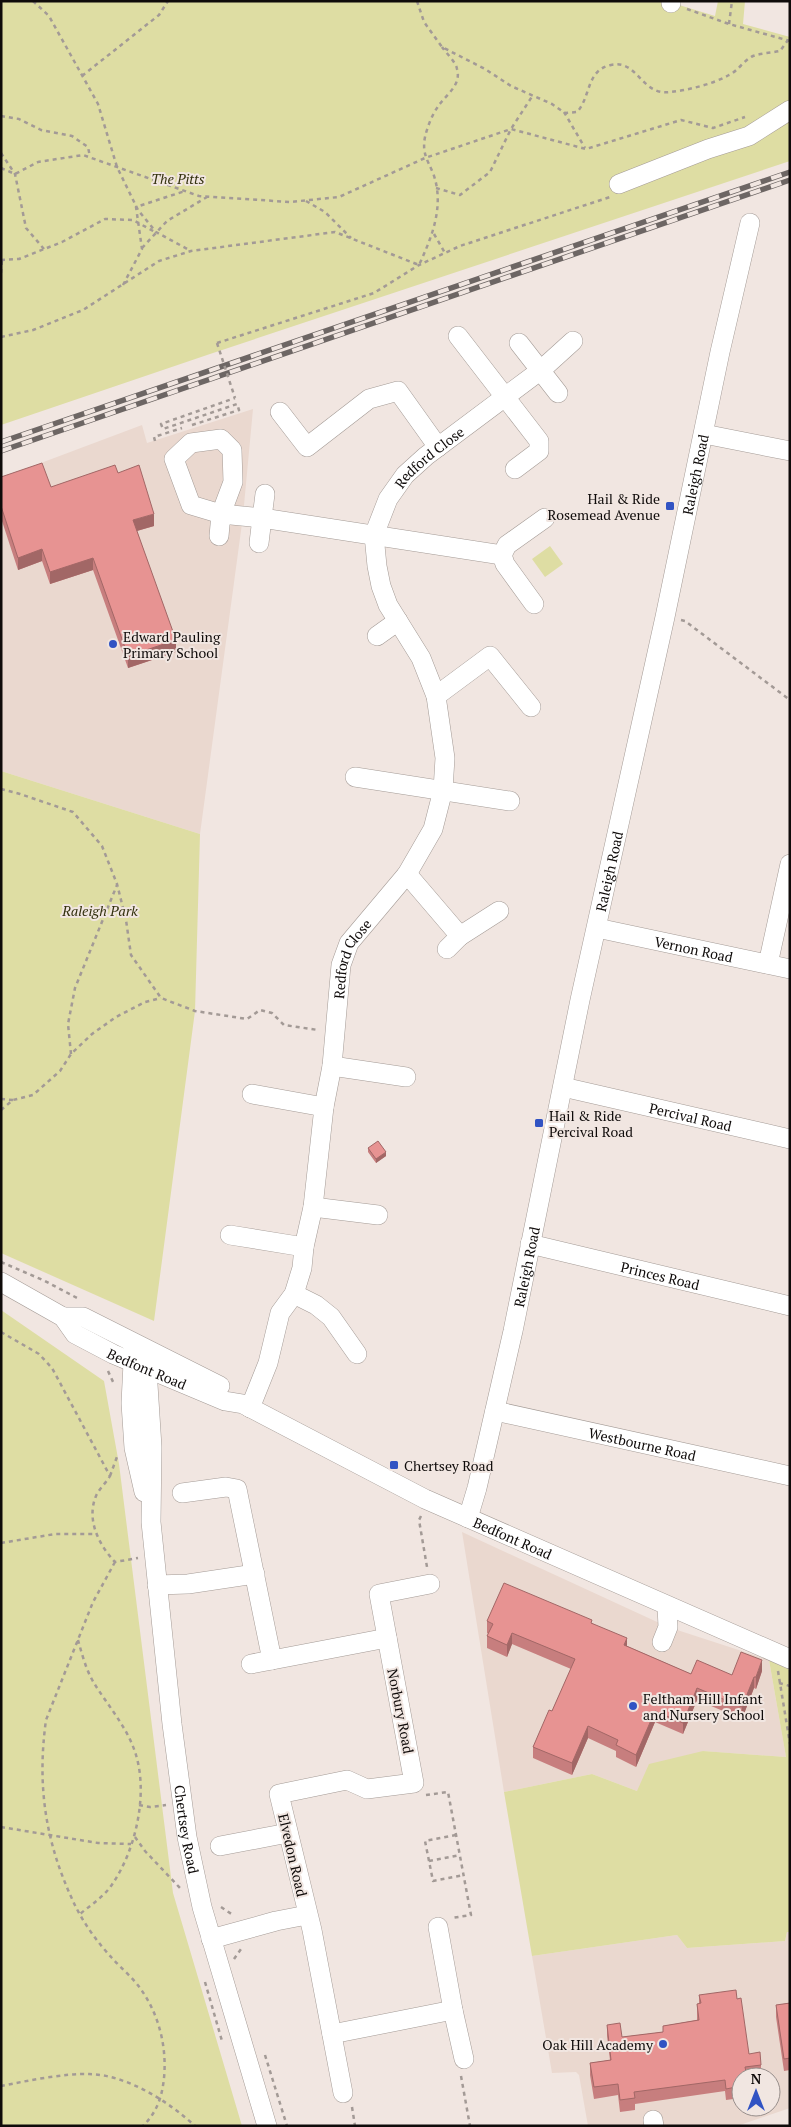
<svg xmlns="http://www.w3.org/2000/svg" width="791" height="2127" viewBox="0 0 791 2127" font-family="'PT Serif',serif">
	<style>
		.built { fill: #ead8cf; fill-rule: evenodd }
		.green { fill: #dedda3 }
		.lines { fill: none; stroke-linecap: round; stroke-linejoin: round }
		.minor-casing { stroke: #a49b96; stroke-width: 20 }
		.path { stroke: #a39a96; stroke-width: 2.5; stroke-dasharray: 4 4; stroke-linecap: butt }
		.minor { stroke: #fff; stroke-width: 19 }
		.rail-casing { stroke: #6d6664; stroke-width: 5.5 }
		.rail { stroke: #f1e6e1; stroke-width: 4; stroke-dasharray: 11; stroke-linecap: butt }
		.path-bridge { stroke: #a39a96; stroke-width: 2.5; stroke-dasharray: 4 4; stroke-linecap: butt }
		.wall { fill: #c77e7e }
		.shaded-wall { fill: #a26766 }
		.building { fill: #e79392; stroke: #a26766 }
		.poi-dot { fill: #3153c3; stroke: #f1e6e1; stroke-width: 2 }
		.labels { text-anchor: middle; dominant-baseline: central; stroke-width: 4; stroke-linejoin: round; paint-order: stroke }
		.park-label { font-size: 14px; font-style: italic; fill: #33310e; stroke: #f1e6e1 }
		.street-label { font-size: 14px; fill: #0f0b0a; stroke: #f1e6e1 }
		.poi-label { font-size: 14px; fill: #0f0b0a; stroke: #f1e6e1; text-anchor: start }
	</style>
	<rect width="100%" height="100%" fill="#f1e6e1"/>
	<path class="built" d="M253,409l-10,107 -43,318 -199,-63v-293l141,-53 5,18z
		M462,1532l206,95 101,33 17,97 -83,-6 -66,40 -45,-17 -88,18z
		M787,1932h3v176l-53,18h-149l-9,-51 -3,-3 -24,1 -20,-117 145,-21 10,13 98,-7zM741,2077h30v30h-30z"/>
	<path class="green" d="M1,1h665l49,15 3,-15h27l-2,23 47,13v124l-580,193 -209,71z
		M550,546l13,18 -18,13 -13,-18z
		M1,771l199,63 -5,177 -41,310 -153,-68z
		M1,1310l103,71 15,83 54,429 69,233h-241z
		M769,1660l21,10v262h-3l-2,9 -98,7 -10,-13 -145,21 -28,-164 88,-18 45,17 12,-27 54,-13 83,6z"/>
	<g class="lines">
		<defs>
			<g id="minor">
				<path d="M671,3v-2"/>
				<path d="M619,184l89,-35 41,-13 41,-26"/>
				<path d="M458,336l81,105v10l-24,18"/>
				<path d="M519,343l39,50"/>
				<path d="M280,412l27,35 62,-48 29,-8 40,56"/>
				<path d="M704,434l86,17"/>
				<path d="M221,439l11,11 1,32 -12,32 -30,-9 -17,-46 17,-16z"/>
				<path d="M219,536l2,-22 41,4 3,-24"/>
				<path d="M259,543l3,-25 240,37 5,-10 38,-27"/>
				<path d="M502,555l3,9 29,40"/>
				<path d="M377,636l21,-15"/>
				<path d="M436,696l54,-40 41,51"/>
				<path d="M355,777l155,24"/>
				<path d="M407,874l53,62 39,-25"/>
				<path id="s1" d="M597,928l193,41"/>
				<path d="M447,949l13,-13"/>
				<path d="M768,964l22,-100"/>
				<path d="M332,1066l74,11"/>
				<path id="s2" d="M563,1087l227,52"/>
				<path d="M252,1094l72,13"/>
				<path d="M313,1207l65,8"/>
				<path d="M230,1235l74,12"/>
				<path id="s3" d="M530,1244l260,62"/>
				<path id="s4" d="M1,1282l62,35 12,17 38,20 112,47 18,3 182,95 365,160"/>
				<path d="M294,1294l22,11 15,12 26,37"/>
				<path d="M63,1317h20l137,69"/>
				<path id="s5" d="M131,1342l16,27 5,78 -1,75 21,202 15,113 15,70 65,219"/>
				<path d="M133,1363l-2,40 3,45 10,44"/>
				<path id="s6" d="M250,1408l18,-45 12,-50 14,-19 8,-26 2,-21 9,-40 11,-100 8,-41 9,-101 8,-22 58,-69 26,-45 10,-39 2,-32 -9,-62 -15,-38 -33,-53 -7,-19 -4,-20 -3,-31 14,-36 17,-24 21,-19 115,-86 32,-29"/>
				<path id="s7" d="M495,1411l295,65"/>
				<path d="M182,1493l44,-6 11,2 35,171 115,-22"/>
				<path id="s8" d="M468,1518l9,-30 36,-157 67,-331 85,-383 55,-265 30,-129"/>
				<path d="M157,1585l31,-1 67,-10"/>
				<path d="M662,1642l6,-15 -1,-21"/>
				<path d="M251,1664l21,-4"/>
				<path d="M220,1846l68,-13"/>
				<path d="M438,1927l15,83 11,49"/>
				<path d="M211,1939l65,-18 31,-6"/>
				<path d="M332,2034l121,-24"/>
				<path d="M343,2093l-31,-163 -33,-136 68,-14 20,9 47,-6 -35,-189 51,-10"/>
				<path d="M653,2120l1,6"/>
			</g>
		</defs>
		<use href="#minor" class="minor-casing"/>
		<path class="path" d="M33,1l16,15 49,88 19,63 21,43 18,22 35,19
			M417,1l7,21 18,25 43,22 26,17 41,18 13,9 12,-1c14,-15 9,-42 34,-47 27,-6 30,31 59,27 19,-2 43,-8 59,-17 9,-4 15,-15 24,-19 8,-3 18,-3 27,-5l8,-11
			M687,9l42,15 61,17
			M729,24l3,-23
			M82,76l77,-61 9,-14
			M564,112l21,36
			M1,116l18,3 22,11 31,6 16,11 2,10
			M1,153l14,21 11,54 18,21
			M1,168l14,6 23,-12 45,-7 116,41 91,6 49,-5 86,-39 86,-29 75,20 95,-29 32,8 32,-11
			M436,188l24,7 30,-23 21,-43 22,-34
			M306,201l19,11 26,26
			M434,234l11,19
			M142,248l25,-27 40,-24
			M1,260l18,-1 43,-17 43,-23 28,1 22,12
			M1,273l1,-13
			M123,285l19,-36 -6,-42 49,-16
			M1,337l32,-7 50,-20 76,-49 32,-10 144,-19 84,33c13,-28 26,-60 14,-92 -6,-14 -11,-20 -8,-36 2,-9 7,-22 12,-29 7,-12 25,-22 20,-39 -1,-7 -11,-16 -15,-22
			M217,343l157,-50 45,-28 41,-19 150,-49
			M192,425l47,-15 -2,-6 -74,25 -2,-5 74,-26
			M155,441l-1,-4 28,-9
			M681,620l4,1 105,79
			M1,789l19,5 53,18 29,34 15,38 9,36 5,35 30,43 34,13 52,8 13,-9 12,3 12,12 34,5
			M71,1054l-3,-30 7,-36 42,-103
			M1,1099l12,1
			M1,1110l12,-10 20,-5 27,-24 11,-17 21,-20 24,-17 29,-15 16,-4
			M1,1262l44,19 34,18
			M1,1332l38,22 13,14 58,108c-4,7 -11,13 -14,20 -10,24 3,49 19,66l23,-4
			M108,1371l6,13
			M110,1476l8,-22
			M421,1516l-2,4 8,47
			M1,1543l54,-9h41
			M115,1562l-22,40 -47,118c-9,65 -1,121 27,181 9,20 24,41 39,57 9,10 20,19 28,30 19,26 27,59 24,90 -2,19 -7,34 -21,48
			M78,1640c4,14 8,30 16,43 14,23 34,45 42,72 12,39 0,94 -23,128 -8,13 -21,21 -33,31
			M778,1671l12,73
			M779,1683l11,3
			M426,1795l22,-3 23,123 -19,3
			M139,1805l11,2 16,-2
			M1,1827l97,16 33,1
			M456,1835l-31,6 8,40 31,-6
			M135,1837l10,14 35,37
			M429,1861l31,-6
			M221,1907l12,8
			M234,1959l7,-10
			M205,1982l17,59
			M265,2055l22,71
			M461,2076l9,50
			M1,2086c25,-5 64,-13 88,-12 38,1 79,27 106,52
			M352,2107l3,19"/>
		<use href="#minor" class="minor"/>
		<defs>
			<path id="rail" d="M1,442l789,-270
				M1,451l789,-271"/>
		</defs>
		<use href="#rail" class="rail-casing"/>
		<use href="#rail" class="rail"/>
		<path class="path-bridge" d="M217,343l18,55"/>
	</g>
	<path class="wall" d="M1,477l50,10 103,39 -17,5 39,121 -48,16 -35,-98 -43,14 -8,-23 -24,9 -17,-52z
		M368,1148l18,8 -10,7 -8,-11z
		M487,1621l105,2 35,23 64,28 41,1 30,-4 -6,18 -2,-1 -12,31 -45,-19 -14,34 -28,-12 -19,45 -20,-10v-6l-28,-13 -16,37 -39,-17v-11l19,-36 19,-42 -59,-25 -5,13 -20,-9v-12l2,-2 -2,-1z
		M699,1995l38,4 12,55 12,11v12h-20v21l-15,2 -1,-9 -90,13v6l-15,2 -2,-17 -24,4 -4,-24v-12l20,-3 -3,-24v-11l15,12 41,-5v-6l34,-6v-16h2z
		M790,2003v67l-6,1 -8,-54v-12z"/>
	<path class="shaded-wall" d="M154,514v12l-21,6v-12z
		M42,549v12l-24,9v-12z
		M93,558v12l-43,14v-12z
		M176,640v12l-48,16v-12z
		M386,1152v4l-10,7v-4z
		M512,1633v11l-5,13v-12z
		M627,1638v12l-3,-5z
		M762,1660v11l-6,18v-12z
		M754,1677v11l-12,31v-12z
		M697,1688v12l-14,34v-11z
		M655,1711v11l-19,45v-12z
		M588,1726v12l-16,37v-12z"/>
	<path class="building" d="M42,463l9,24 64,-22 3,8 21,-8 15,49 -21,6 43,120 -48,16 -35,-98 -43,14 -8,-23 -24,9 -17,-52v-29z
		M378,1141l8,11 -10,7 -8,-11z
		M504,1583l88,37 -1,3 36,15 -3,7 67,29 6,-14 35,15 9,-23 21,8 -6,17h-2l-12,30 -45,-19 -14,35 -28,-12 -19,44 -20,-10 2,-5 -30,-14 -16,37 -39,-16 16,-37 3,1 23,-52 -63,-26 -5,12 -20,-9 6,-12 -6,-3z
		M736,1990l1,9 4,-1 8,56 11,-2 1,13 -16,2 2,10h-6v9l-15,3 -1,-9 -91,12 1,6 -15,2 -2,-16 -24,3 -4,-24 21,-3 -4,-35 13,-2 2,14 41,-5v-6l36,-6 -2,-16 4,-1 -2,-8z
		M790,2003v55l-6,1 -8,-54z"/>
	<g class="poi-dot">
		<rect x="665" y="501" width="10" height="10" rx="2.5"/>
		<circle cx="113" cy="644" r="5"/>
		<rect x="534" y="1118" width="10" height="10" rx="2.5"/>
		<rect x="389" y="1460" width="10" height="10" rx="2.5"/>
		<circle cx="633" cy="1706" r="5"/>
		<circle cx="663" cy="2044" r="5"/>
	</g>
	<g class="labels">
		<g class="park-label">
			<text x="178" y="178">The Pitts</text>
			<text x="100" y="910">Raleigh Park</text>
		</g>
		<g class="street-label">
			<text stroke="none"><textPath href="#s6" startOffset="1030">Redford Close</textPath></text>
			<text stroke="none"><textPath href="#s8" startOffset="1068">Raleigh Road</textPath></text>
			<text stroke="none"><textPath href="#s8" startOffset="662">Raleigh Road</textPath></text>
			<text stroke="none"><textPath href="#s1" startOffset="99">Vernon Road</textPath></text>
			<text stroke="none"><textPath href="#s6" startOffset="466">Redford Close</textPath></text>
			<text stroke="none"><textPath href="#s2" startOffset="131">Percival Road</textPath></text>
			<text stroke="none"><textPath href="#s8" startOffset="258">Raleigh Road</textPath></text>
			<text stroke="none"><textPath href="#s3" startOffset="134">Princes Road</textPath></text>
			<text stroke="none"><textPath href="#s4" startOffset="172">Bedfont Road</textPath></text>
			<text stroke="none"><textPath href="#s7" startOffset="151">Westbourne Road</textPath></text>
			<text stroke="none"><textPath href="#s4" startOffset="576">Bedfont Road</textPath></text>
			<text transform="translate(401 1711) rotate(79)">Norbury Road</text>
			<text stroke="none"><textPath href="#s5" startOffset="494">Chertsey Road</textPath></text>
			<text transform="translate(293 1855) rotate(77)">Elvedon Road</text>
		</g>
		<g class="poi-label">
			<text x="660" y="498" text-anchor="end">Hail &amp; Ride<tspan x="660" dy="16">Rosemead Avenue</tspan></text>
			<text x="123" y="636">Edward Pauling<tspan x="123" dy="16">Primary School</tspan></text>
			<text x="549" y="1115">Hail &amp; Ride<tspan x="549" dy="16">Percival Road</tspan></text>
			<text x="404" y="1465">Chertsey Road</text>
			<text x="643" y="1698">Feltham Hill Infant<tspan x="643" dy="16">and Nursery School</tspan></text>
			<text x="653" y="2044" text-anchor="end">Oak Hill Academy</text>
		</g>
	</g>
	<rect width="791" height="2127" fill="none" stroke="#0f0b0a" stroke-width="5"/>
	<g transform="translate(756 2092)"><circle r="24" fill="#f1e6e1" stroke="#978e8b"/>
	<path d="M0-4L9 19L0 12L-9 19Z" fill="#3153c3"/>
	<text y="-8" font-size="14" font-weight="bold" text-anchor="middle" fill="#0f0b0a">N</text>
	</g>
</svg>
